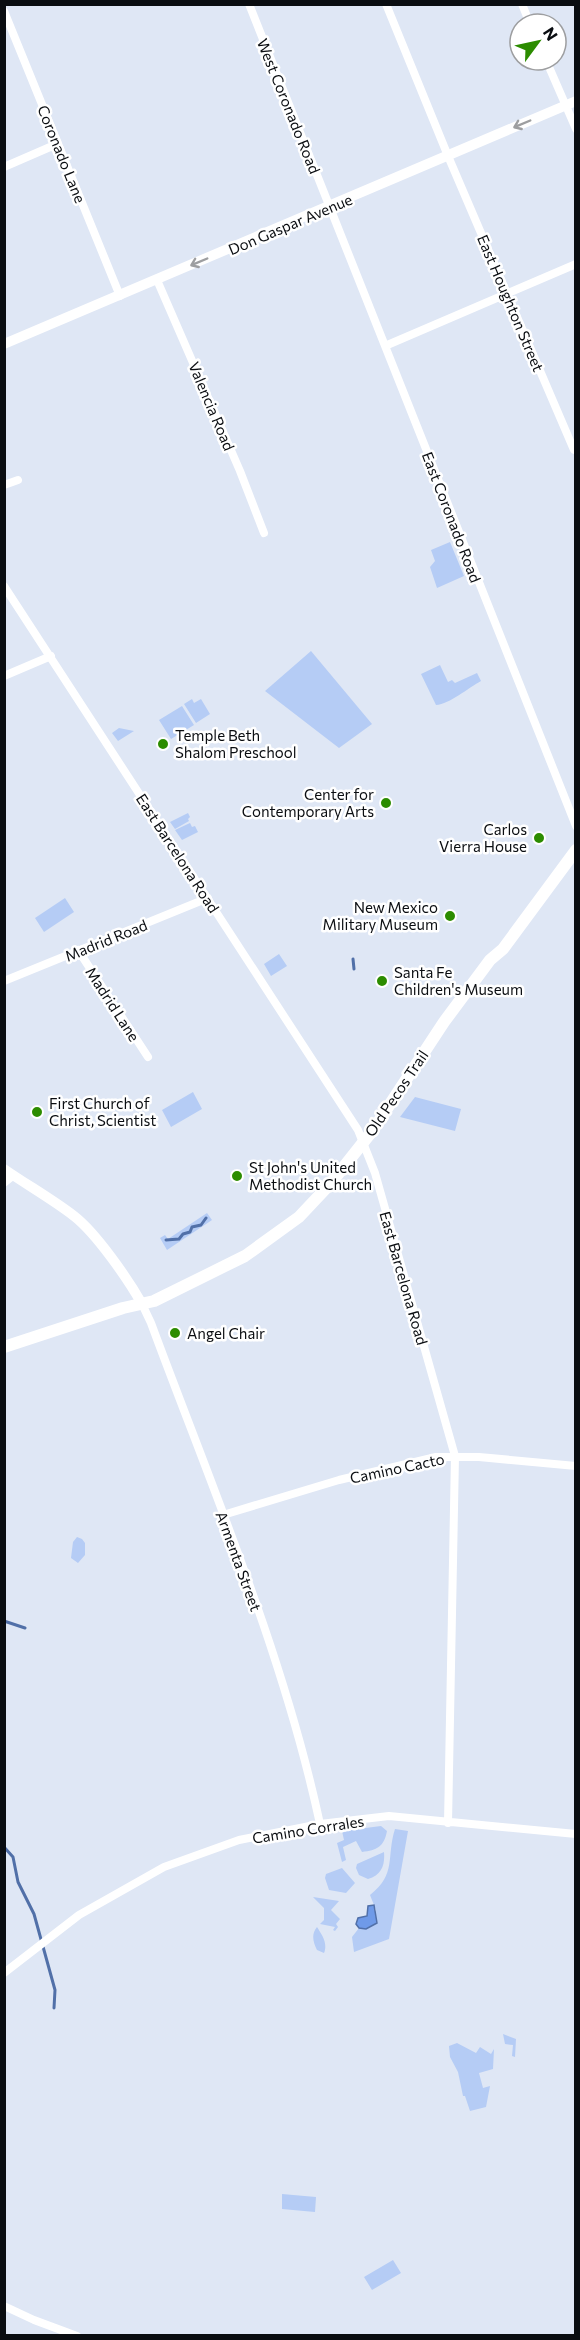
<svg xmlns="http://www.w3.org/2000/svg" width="580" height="2340" viewBox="0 0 580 2340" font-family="Commissioner,sans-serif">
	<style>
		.green { fill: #b5ccf5 }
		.water { fill: #6f9ae8; stroke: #5170a8; stroke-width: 1.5 }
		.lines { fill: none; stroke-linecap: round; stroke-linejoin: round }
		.stream { stroke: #5170a8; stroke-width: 3 }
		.minor { stroke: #fff; stroke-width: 8 }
		.tertiary { stroke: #fff; stroke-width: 10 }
		.secondary { stroke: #fff; stroke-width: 12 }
		.oneway { stroke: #9d9ea0 }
		.poi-dot { fill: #2c8c00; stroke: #fff; stroke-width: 2 }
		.labels { text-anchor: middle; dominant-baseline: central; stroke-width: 5; stroke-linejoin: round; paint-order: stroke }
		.street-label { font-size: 15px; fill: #0a0d11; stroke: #fff }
		.poi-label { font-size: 15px; fill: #0a0d11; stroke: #fff; text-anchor: start }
	</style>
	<rect width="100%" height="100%" fill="#dfe7f5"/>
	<path class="green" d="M450,542l14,34 -27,12 -7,-21 5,-6 -4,-11z
		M311,651l61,73 -33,24 -74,-57z
		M440,665l8,17 4,-2 3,3 22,-10 4,8c-13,7 -31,23 -45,24l-15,-31z
		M192,699l2,4 7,-4 9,15 -14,9 -12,-19z
		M182,706l12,19 -23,14 -12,-19z
		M119,728l15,3 -16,10 -6,-8z
		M188,813l2,4 -2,2 1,2 -14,8 -5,-7z
		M190,823l2,4 3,-1 3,6 -16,8 -7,-10z
		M65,898l9,14 -30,20 -9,-14z
		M279,954l8,12 -16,10 -7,-12z
		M193,1092l9,17 -31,18 -9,-17z
		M415,1097l46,12 -6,22 -55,-14z
		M207,1213l5,7 -45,30 -7,-12 5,-3 3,4z
		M77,1537l5,2 3,4v12l-7,8 -7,-5 2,-16z
		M381,1826l6,5c-3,16 -10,19 -25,21l-6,-11 -13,6 3,13 -4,2 -5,-19 7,-3 -2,-9z
		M395,1829l13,2 -19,108 -35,13 -2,-15 7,-9 7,1 10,-19 -6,-15c27,-21 16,-38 25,-66z
		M384,1852c1,13 -2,23 -16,27l-9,-4 -3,-7 1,-4z
		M342,1868l13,15 -9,10 -17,-3 -4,-12 1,-4z
		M313,1897l26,4 -8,9 9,9 -4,5 2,3 -3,4 -2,-1 2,-3 -15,-3 4,-4v-12z
		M317,1927c5,8 11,16 7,26l-7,-3c-4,-8 -6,-16 0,-23z
		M503,2034l13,5 -1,18 -3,-1 1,-11 -8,-1z
		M457,2043l19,10 4,-6 11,7 3,-5 -1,20 -14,4 4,15 7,-2 -4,21 -16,4 -5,-15h-2l-5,-24 -8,-15 -1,-11z
		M282,2194l34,3 -1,15 -33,-3z
		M393,2260l8,13 -29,17 -8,-13z"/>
	<path class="water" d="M374,1905l3,18 -11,6 -7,-1 -3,-4 2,-6 9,-2 1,-10z"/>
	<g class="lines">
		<path class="stream" d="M353,959l1,10
			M166,1240l13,-1 4,-5 7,-2 2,-5 9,-2 5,-7
			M4,1621l21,7
			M4,1847l9,10 5,25 16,32 21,76 -1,18"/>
		<path class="minor" d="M249,4l327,822
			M386,4l62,152 126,294h2
			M522,4l8,20
			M4,11l116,285
			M546,60l30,69
			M4,167l53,-23
			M157,280l83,191 24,62
			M385,346l191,-82
			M4,485l14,-5
			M4,586l354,544 17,43 80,283 -7,367
			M4,676l47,-20
			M78,950l70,107
			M4,981l204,-83
			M4,1183l10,-8
			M142,1304l9,19c61,165 132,329 169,501
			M223,1515l116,-35 97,-23h43l97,9
			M4,1973l75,-58 85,-48 75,-27 81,-16 69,-8 187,18
			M4,2306l30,14 43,16"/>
		<path class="tertiary" d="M4,344l572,-243
			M4,1169c23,16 48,30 70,47 22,17 54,63 68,88"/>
		<path class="secondary" d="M4,1347l119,-39 31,-7 91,-45 54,-39 32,-34 42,-53 71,-108 46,-62 13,-11 73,-99"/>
	</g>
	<defs><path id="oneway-shaft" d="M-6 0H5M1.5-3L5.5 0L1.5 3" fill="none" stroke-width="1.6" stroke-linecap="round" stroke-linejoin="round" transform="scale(1.5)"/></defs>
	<g class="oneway">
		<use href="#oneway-shaft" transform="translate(522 124) rotate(157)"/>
		<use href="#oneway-shaft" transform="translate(199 262) rotate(157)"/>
	</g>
	<g class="poi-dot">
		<circle cx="163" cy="744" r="6"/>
		<circle cx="386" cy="803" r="6"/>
		<circle cx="539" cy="838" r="6"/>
		<circle cx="450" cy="916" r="6"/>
		<circle cx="382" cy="981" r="6"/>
		<circle cx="37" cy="1112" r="6"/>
		<circle cx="237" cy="1176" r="6"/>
		<circle cx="175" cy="1333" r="6"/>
	</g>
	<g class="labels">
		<g class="street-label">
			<text transform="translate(289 106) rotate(68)">West Coronado Road</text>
			<text transform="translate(62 154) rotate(68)">Coronado Lane</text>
			<text transform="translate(290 224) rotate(-23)">Don Gaspar Avenue</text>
			<text transform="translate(511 303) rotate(67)">East Houghton Street</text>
			<text transform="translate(212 406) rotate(67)">Valencia Road</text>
			<text transform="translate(452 517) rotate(69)">East Coronado Road</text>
			<text transform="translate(178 853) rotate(57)">East Barcelona Road</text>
			<text transform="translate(106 940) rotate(-22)">Madrid Road</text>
			<text transform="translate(113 1004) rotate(57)">Madrid Lane</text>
			<text transform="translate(396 1093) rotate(-56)">Old Pecos Trail</text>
			<text transform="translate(404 1278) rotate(74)">East Barcelona Road</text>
			<text transform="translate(397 1468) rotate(-12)">Camino Cacto</text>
			<text transform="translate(239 1561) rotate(70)">Armenta Street</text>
			<text transform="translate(308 1829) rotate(-9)">Camino Corrales</text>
		</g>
		<g class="poi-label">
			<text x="175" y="735">Temple Beth<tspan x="175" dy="17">Shalom Preschool</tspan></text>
			<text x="374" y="794" text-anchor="end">Center for<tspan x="374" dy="17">Contemporary Arts</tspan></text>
			<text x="527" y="829" text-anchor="end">Carlos<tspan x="527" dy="17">Vierra House</tspan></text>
			<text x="438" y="907" text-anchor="end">New Mexico<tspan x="438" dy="17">Military Museum</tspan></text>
			<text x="394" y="972">Santa Fe<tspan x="394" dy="17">Children's Museum</tspan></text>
			<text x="49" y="1103">First Church of<tspan x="49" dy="17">Christ, Scientist</tspan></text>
			<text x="249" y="1167">St John's United<tspan x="249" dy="17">Methodist Church</tspan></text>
			<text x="187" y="1333">Angel Chair</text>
		</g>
	</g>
	<rect width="580" height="2340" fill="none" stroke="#0a0d11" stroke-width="12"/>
	<g transform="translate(538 42) rotate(57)"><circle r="28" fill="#ffffff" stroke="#9d9ea0" stroke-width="1.5"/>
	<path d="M0-4.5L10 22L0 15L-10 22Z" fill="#2c8c00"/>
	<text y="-9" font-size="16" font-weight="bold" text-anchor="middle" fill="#0a0d11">N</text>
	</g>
</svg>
